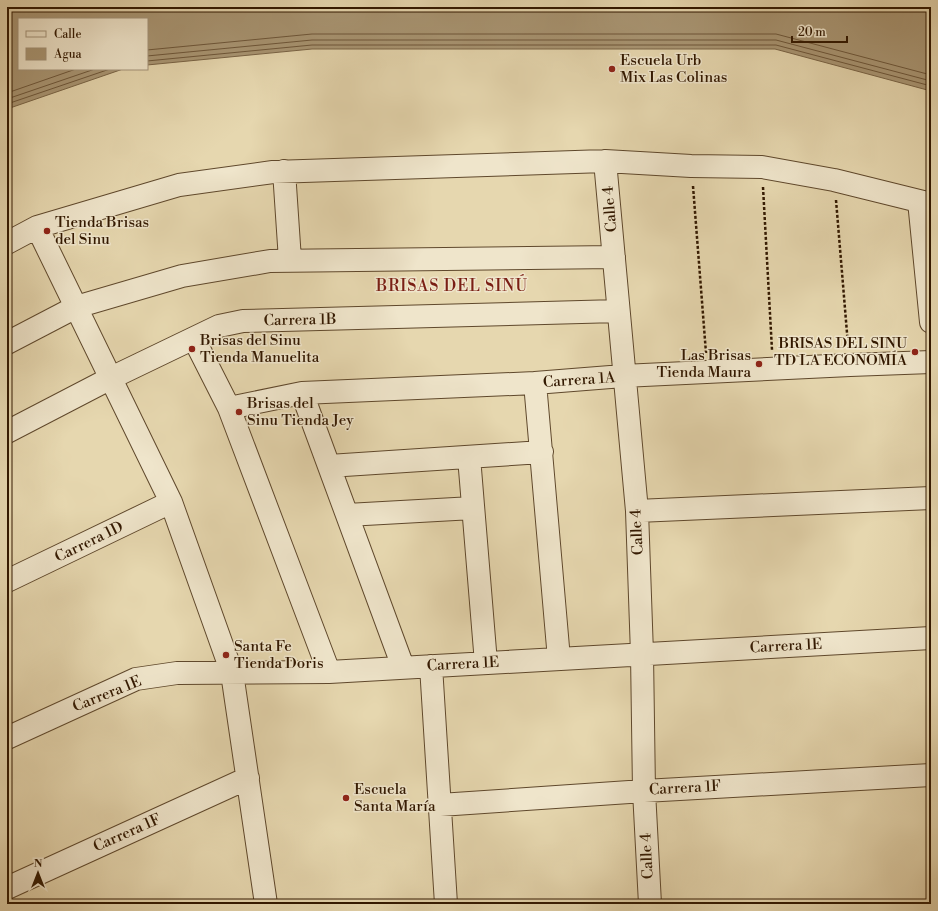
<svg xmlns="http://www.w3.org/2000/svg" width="938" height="911" viewBox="0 0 938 911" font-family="'Libre Bodoni',serif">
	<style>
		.water { fill: #a99674; stroke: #796446 }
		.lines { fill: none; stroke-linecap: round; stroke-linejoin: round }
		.shore { stroke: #6e573a; stroke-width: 1 }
		.minor-casing { stroke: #5f482c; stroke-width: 24 }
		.path { stroke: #321800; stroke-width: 2.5; stroke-dasharray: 3 2; stroke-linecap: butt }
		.minor { stroke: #efe5cb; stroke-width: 22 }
		.poi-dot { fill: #8f2418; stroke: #efe5cb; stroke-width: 1.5 }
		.labels { text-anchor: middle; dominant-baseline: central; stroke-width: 3; stroke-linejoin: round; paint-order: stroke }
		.poi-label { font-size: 15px; fill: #321800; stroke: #efe5cb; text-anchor: start }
		.street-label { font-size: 15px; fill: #321800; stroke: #efe5cb }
		.neighbourhood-label { font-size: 16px; letter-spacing: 1px; fill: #7a1f14; stroke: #efe5cb }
	</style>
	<rect width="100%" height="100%" fill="#e6d7af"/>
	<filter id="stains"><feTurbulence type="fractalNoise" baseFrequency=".005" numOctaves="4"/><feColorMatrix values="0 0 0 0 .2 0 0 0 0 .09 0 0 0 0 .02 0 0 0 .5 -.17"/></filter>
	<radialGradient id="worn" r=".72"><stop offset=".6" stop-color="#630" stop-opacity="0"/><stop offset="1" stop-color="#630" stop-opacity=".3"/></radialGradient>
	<path class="water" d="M7,7h924v84l-156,-42h-463l-165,16v-46h-128v50h104l-116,40z"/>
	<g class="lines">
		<path class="shore" d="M147,50l165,-16h464l155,41
			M147,56l165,-16h464l155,41
			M147,61l165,-16h464l155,41
			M7,93l69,-24
			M7,99l88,-30
			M7,104l103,-35"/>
		<defs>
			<path id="minor" d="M605,161l32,350 5,143 2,137 6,113
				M284,171l6,89
				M919,201l12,121
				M37,227l134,275 61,171 34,231
				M7,243l30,-16 142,-42 94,-13 332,-11 86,5 71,1 72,13 97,24
				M194,339l35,69 100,264
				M7,343l69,-36 106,-31 88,-15 344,-4
				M535,383l24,276
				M302,393l101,274
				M229,408l73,-15 233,-10 88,-7 227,-11 81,-3
				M7,432l104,-54 108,-52 24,-5 375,-10
				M469,457l17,206
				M329,466l213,-14
				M637,511l294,-13
				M347,515l126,-7
				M7,581l164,-79
				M431,666l15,238
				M7,738l129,-59 41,-6 152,-1 602,-34
				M440,805l204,-14 287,-16
				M7,888l241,-110"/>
		</defs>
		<use href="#minor" class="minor-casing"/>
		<path class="path" d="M693,186l13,167
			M763,187l9,163
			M836,200l12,145"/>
		<use href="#minor" class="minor"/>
	</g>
	<g class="poi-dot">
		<circle cx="612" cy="69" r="4"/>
		<circle cx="47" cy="231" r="4"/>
		<circle cx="192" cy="349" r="4"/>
		<circle cx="915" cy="352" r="4"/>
		<circle cx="759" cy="364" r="4"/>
		<circle cx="239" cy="412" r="4"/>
		<circle cx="226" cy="655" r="4"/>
		<circle cx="346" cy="798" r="4"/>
	</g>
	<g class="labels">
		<g class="poi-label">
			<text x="620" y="60">Escuela Urb<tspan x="620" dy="17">Mix Las Colinas</tspan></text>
			<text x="55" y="222">Tienda Brisas<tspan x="55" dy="17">del Sinu</tspan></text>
			<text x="200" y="340">Brisas del Sinu<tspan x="200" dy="17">Tienda Manuelita</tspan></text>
			<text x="907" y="343" text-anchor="end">BRISAS DEL SINU<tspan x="907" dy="17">TD LA ECONOMÍA</tspan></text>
			<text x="751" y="355" text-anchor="end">Las Brisas<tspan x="751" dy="17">Tienda Maura</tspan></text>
			<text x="247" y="403">Brisas del<tspan x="247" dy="17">Sinu Tienda Jey</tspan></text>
			<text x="234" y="646">Santa Fe<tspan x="234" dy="17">Tienda Doris</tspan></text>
			<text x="354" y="789">Escuela<tspan x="354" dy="17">Santa María</tspan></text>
		</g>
		<g class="street-label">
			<text transform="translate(610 209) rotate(-95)">Calle 4</text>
			<text transform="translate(300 320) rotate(-1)">Carrera 1B</text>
			<text transform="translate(579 380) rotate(-4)">Carrera 1A</text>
			<text transform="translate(637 532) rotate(-93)">Calle 4</text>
			<text transform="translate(89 542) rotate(-26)">Carrera 1D</text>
			<text transform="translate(786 646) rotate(-3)">Carrera 1E</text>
			<text transform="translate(463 664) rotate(-3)">Carrera 1E</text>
			<text transform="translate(107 694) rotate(-22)">Carrera 1E</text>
			<text transform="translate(685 788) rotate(-3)">Carrera 1F</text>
			<text transform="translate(127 833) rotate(-24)">Carrera 1F</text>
			<text transform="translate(647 856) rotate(-93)">Calle 4</text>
		</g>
		<g class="neighbourhood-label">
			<text x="452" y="286">BRISAS DEL SINÚ</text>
		</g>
	</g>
	<rect width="938" height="911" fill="none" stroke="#e6d7af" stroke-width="24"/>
	<rect x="8" y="8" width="922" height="895" fill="none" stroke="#321800" stroke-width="2"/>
	<rect x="12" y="12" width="914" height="887" fill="none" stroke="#321800"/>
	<rect x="18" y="18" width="130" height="52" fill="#efe5cb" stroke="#a3937a"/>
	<rect x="26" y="31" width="20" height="6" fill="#efe5cb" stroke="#a3937a"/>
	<text x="54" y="38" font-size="12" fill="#321800">Calle</text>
	<rect x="26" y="48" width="20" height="12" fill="#a99674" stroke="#a3937a"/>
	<text x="54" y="58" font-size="12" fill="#321800">Agua</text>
	<g transform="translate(38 873)" stroke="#efe5cb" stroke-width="3" paint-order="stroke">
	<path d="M0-3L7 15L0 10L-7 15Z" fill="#321800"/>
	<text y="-6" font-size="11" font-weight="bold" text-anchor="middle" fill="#321800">N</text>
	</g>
	<path d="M792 36v6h55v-6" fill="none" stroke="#321800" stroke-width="2"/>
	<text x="798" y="36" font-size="12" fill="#321800" stroke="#efe5cb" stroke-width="3" paint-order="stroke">20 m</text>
	<rect width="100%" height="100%" filter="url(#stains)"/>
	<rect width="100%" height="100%" fill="url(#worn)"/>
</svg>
